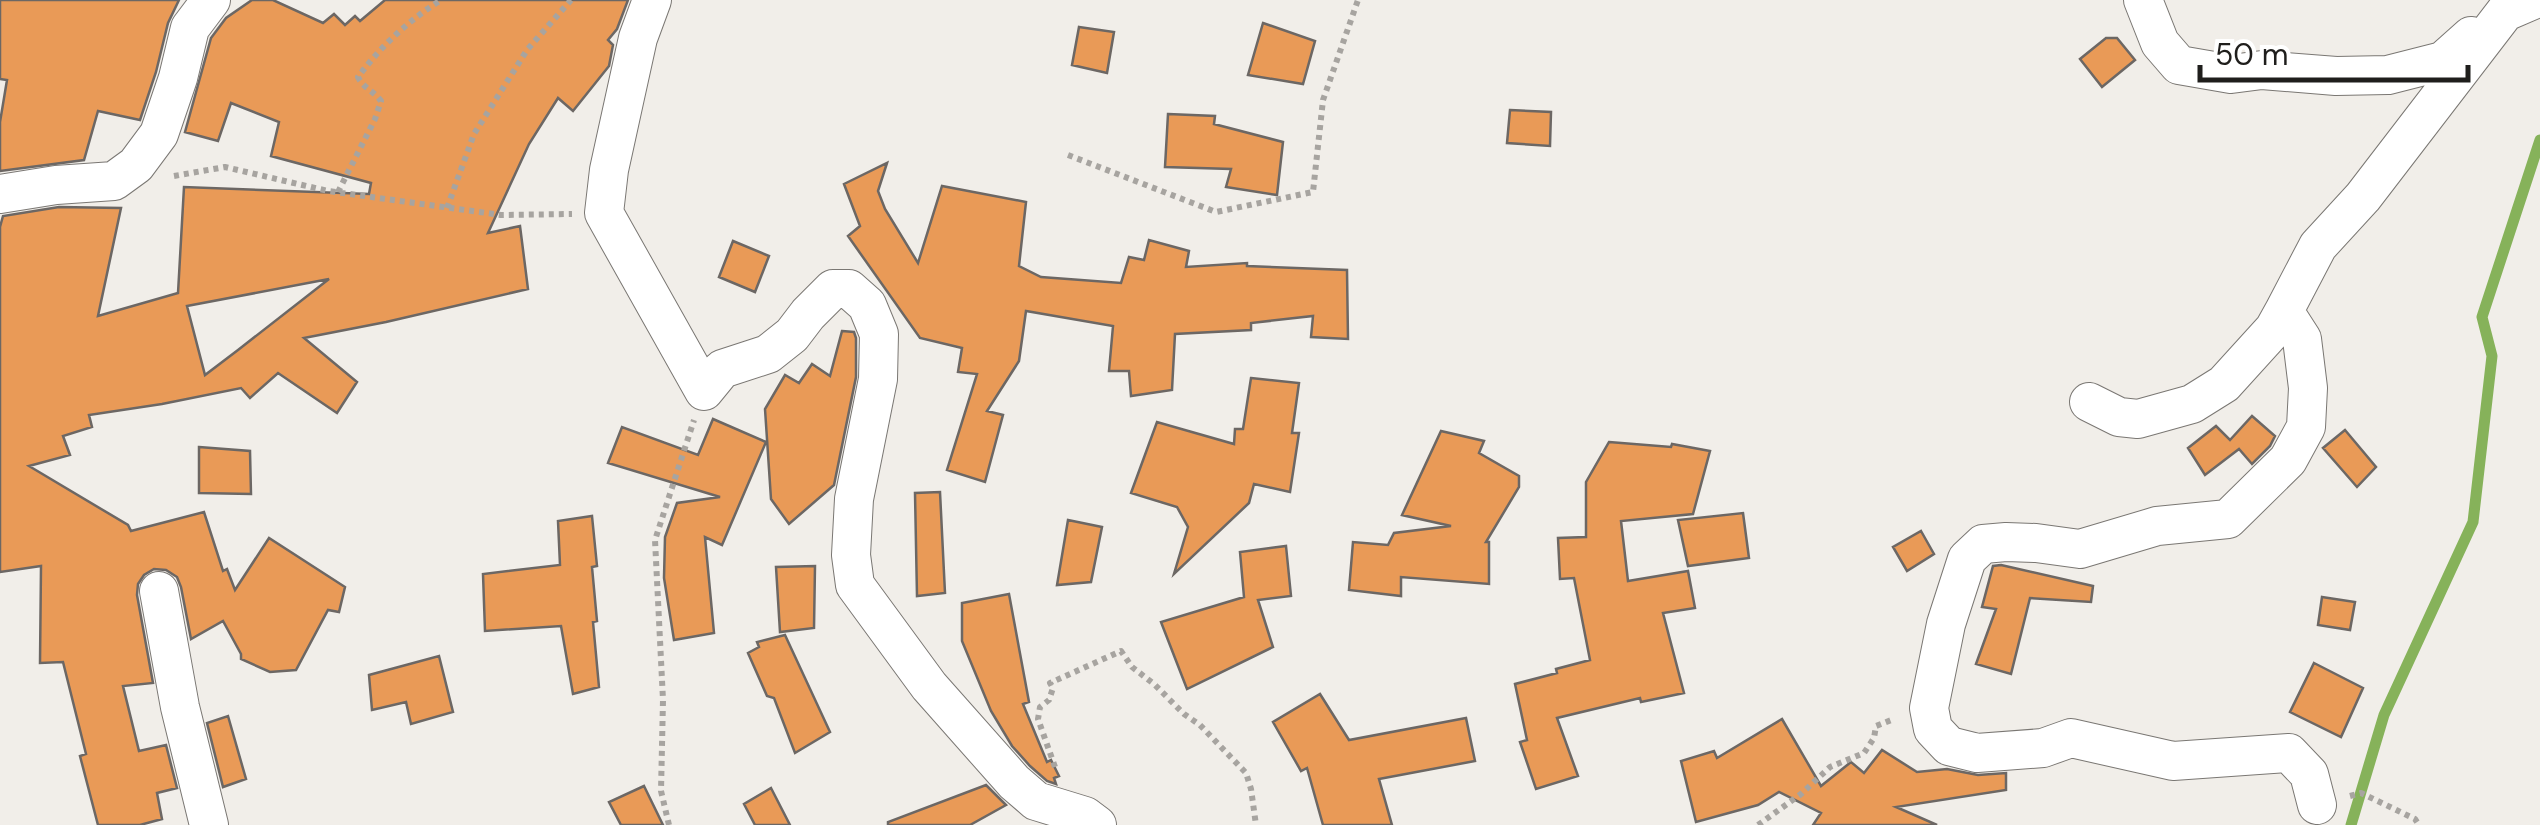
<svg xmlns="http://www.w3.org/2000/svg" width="2540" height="825" viewBox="0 0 2540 825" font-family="'DM Sans',sans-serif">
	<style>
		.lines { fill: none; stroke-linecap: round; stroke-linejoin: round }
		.stream { stroke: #86b25a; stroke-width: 11 }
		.building { fill: #e99a57; stroke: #6c6764; stroke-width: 2.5; fill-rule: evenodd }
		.minor-casing { stroke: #7a7773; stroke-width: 40 }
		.path { stroke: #a7a4a0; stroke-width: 6; stroke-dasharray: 5 5; stroke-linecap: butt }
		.minor { stroke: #fff; stroke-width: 38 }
	</style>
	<rect width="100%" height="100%" fill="#f1eee9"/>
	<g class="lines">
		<path class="stream" d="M2351,825l33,-110 89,-193 19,-166 -10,-39 58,-177"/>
	</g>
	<path class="building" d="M0,0h179l-11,23 -12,49 -16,48 -42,-9 -14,49 -84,11v-49l7,-42 -7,-1z
		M252,0h21l50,23 11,-9 11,11 10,-9 5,5 25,-21h243l-11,29 -9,11 5,5 -4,21 -36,45 -15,-13 -29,46 -41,89 32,-7 8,63 -142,33 -82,16 53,44 -20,31 -59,-40 -28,25 -9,-10 -79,16 -73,11 3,12 -29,9 7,19 -41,11 99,59 3,6 73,-19 19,59 4,-2 8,21 34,-52 76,49 -6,25 -11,-2 -32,60 -26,2 -29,-13v-5l-18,-33 -32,18 -10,-52 -4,-10 -11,-7 -12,-1 -10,6 -6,9 -1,11 16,88 -30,3 16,65 27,-6 11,43 -20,5 5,26 -22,6h-42l-18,-69 6,-2 -23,-92 -23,1 1,-97 -41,6v-345l3,-11 56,-9 62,1 -23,108 80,-23 6,-106 185,7 2,-11 -100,-27 8,-34 -48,-19 -13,38 -33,-9 26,-94 15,-20zM329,279l-91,71 -33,25 -18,-69z
		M1263,23l52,18 -12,43 -55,-9z
		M1079,27l35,5 -7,41 -35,-8z
		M2106,38h11l18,22 -33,27 -22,-28z
		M1510,110l41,2 -1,34 -43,-3z
		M1168,114l47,2 -1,8 69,18 -6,53 -51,-8 5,-18 -66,-2z
		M887,163l-9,28 7,18 33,54 24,-77 84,16 -7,64 22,11 80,6 8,-26 15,3 5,-20 40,11 -3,16 61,-4v3l100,4 1,69 -37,-2 2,-21 -62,7v7l-76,4 -3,56 -41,6 -2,-25h-20l4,-45 -87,-15 -7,50 -32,50 16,4 -18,67 -38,-12 30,-96 -19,-2 4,-24 -42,-10 -72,-102 12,-10 -16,-42z
		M733,241l36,15 -14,36 -36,-15z
		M842,331l12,1 2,6v39l-22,108 -45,39 -18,-25 -6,-90 20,-34 14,8 13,-19 18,12z
		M1251,378l48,5 -7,50h7l-9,59 -36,-8 -5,19 -75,71 14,-47 -11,-20 -46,-14 26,-71 77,22 1,-15h8z
		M2252,416l23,20 -5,10 -18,18 -13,-15 -34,26 -17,-27 28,-22 14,14z
		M713,419l53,23 -44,103 -17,-8 9,96 -40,7 -10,-62 1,-41 12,-34 43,-6 -112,-34 14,-36 76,28z
		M2345,430l31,37 -19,20 -34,-39z
		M1441,431l43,10 -5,12 40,23v11l-33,55h3v42l-88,-7v19l-52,-6 4,-48 35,3 6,-12 57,-7 -49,-11z
		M1609,442l62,5 1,-3 38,7 -17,63 -72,7 7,60 60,-10 7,37 -32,5 21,80 -43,9 -1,-4 -83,20 21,58 -42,13 -16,-47 7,-2 -12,-56 42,-11 -1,-4 34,-9 -16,-82 -14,1 -2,-41 28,-1v-55z
		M199,447l51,4 1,43 -52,-1z
		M940,492l5,101 -28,3 -2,-103z
		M1743,513l6,45 -61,8 -10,-46z
		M592,516l5,50 -5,1 5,54 -4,1 6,65 -26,7 -12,-68 -76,5 -2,-57 77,-9 -2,-44z
		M1068,520l34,7 -11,55 -34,3z
		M1921,531l13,23 -27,17 -14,-24z
		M1286,546l5,50 -33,4 15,47 -86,42 -26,-67 83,-25 -4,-45z
		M2001,565l92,21 -2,16 -61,-4 -19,76 -35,-10 20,-55 -14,-2 11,-41z
		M815,566l-1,62 -34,4 -4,-65z
		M1009,594l20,108 -6,2 24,58 4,-2 8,16 -5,2 2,6 -9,-3 -17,-15 -18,-20 -21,-35 -29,-70v-38z
		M2322,597l33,5 -5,28 -32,-5z
		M785,635l45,97 -35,21 -21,-55 -7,-2 -19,-43 11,-6 -2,-5z
		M439,656l14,56 -42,12 -5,-22 -34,8 -3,-35z
		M2314,663l49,25 -22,49 -51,-25z
		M1320,694l29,46 117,-22 9,43 -96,18 13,46h-69l-16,-57 -6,3 -28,-49z
		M228,716l18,63 -23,8 -16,-64z
		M1782,719l39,67 30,-24 13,11 18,-23 35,22 30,-3 31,6 28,-2v17l-110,17 41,18h-124l8,-12 -42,-21 -21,13 -62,17 -15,-61 33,-10 3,7z
		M986,785l20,20 -36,20h-82v-3z
		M644,786l19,39h-42l-12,-23z
		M771,788l19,37h-35l-11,-21z"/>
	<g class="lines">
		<defs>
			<path id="minor" d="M652,0l-14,38 -13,59 -16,73 -5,43 100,178 18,-22 46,-15 24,-19 16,-21 25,-25h16l18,16 12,29 -1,45 -24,120 -3,56 4,30 74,101 85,96 22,19 49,15 12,9
				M2143,0l17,43 19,22 52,9 31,-4 74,6 52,-1 55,-14 28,-25
				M0,194l56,-9 58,-4 22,-16 23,-31 19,-56 12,-50 21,-28
				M2089,402l30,15 19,2 54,-15 32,-20 50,-55 10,-18
				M159,591l21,116 29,118
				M2317,805l-8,-31 -20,-21 -116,8 -102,-23 -28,10 -66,5 -28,-7 -16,-17 -4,-21 17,-84 21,-65 16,-15 23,-2 30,1 44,6 77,-23 71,-7 60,-59 18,-33 2,-39 -6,-49 -18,-28 34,-65 45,-49 142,-185 28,-12"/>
		</defs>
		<use href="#minor" class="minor-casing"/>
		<path class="path" d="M1068,155l148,57 97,-20 10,-92 35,-100
			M174,176l51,-9 103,24 173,24 71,-1
			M338,192l37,-73 6,-18c-7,-10 -18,-13 -23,-24 23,-31 51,-57 83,-77
			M447,208l27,-74 53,-84 44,-50
			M1055,767l-17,-48 2,-12 9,-7 4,-12 -3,-5 71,-32 11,16 22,17 30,30 16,11 46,48 5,16 5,36
			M2350,796l11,-3 54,26 4,6
			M669,825l-8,-34 2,-91 -8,-160 39,-120
			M1758,825l43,-31 29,-27 34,-14 10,-15 2,-12 18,-7"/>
		<use href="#minor" class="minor"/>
	</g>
	<path d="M2200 65v15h268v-15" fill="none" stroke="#1f1e1c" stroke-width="5"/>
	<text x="2215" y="65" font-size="30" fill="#1f1e1c" stroke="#ffffff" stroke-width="8" paint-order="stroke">50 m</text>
</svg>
